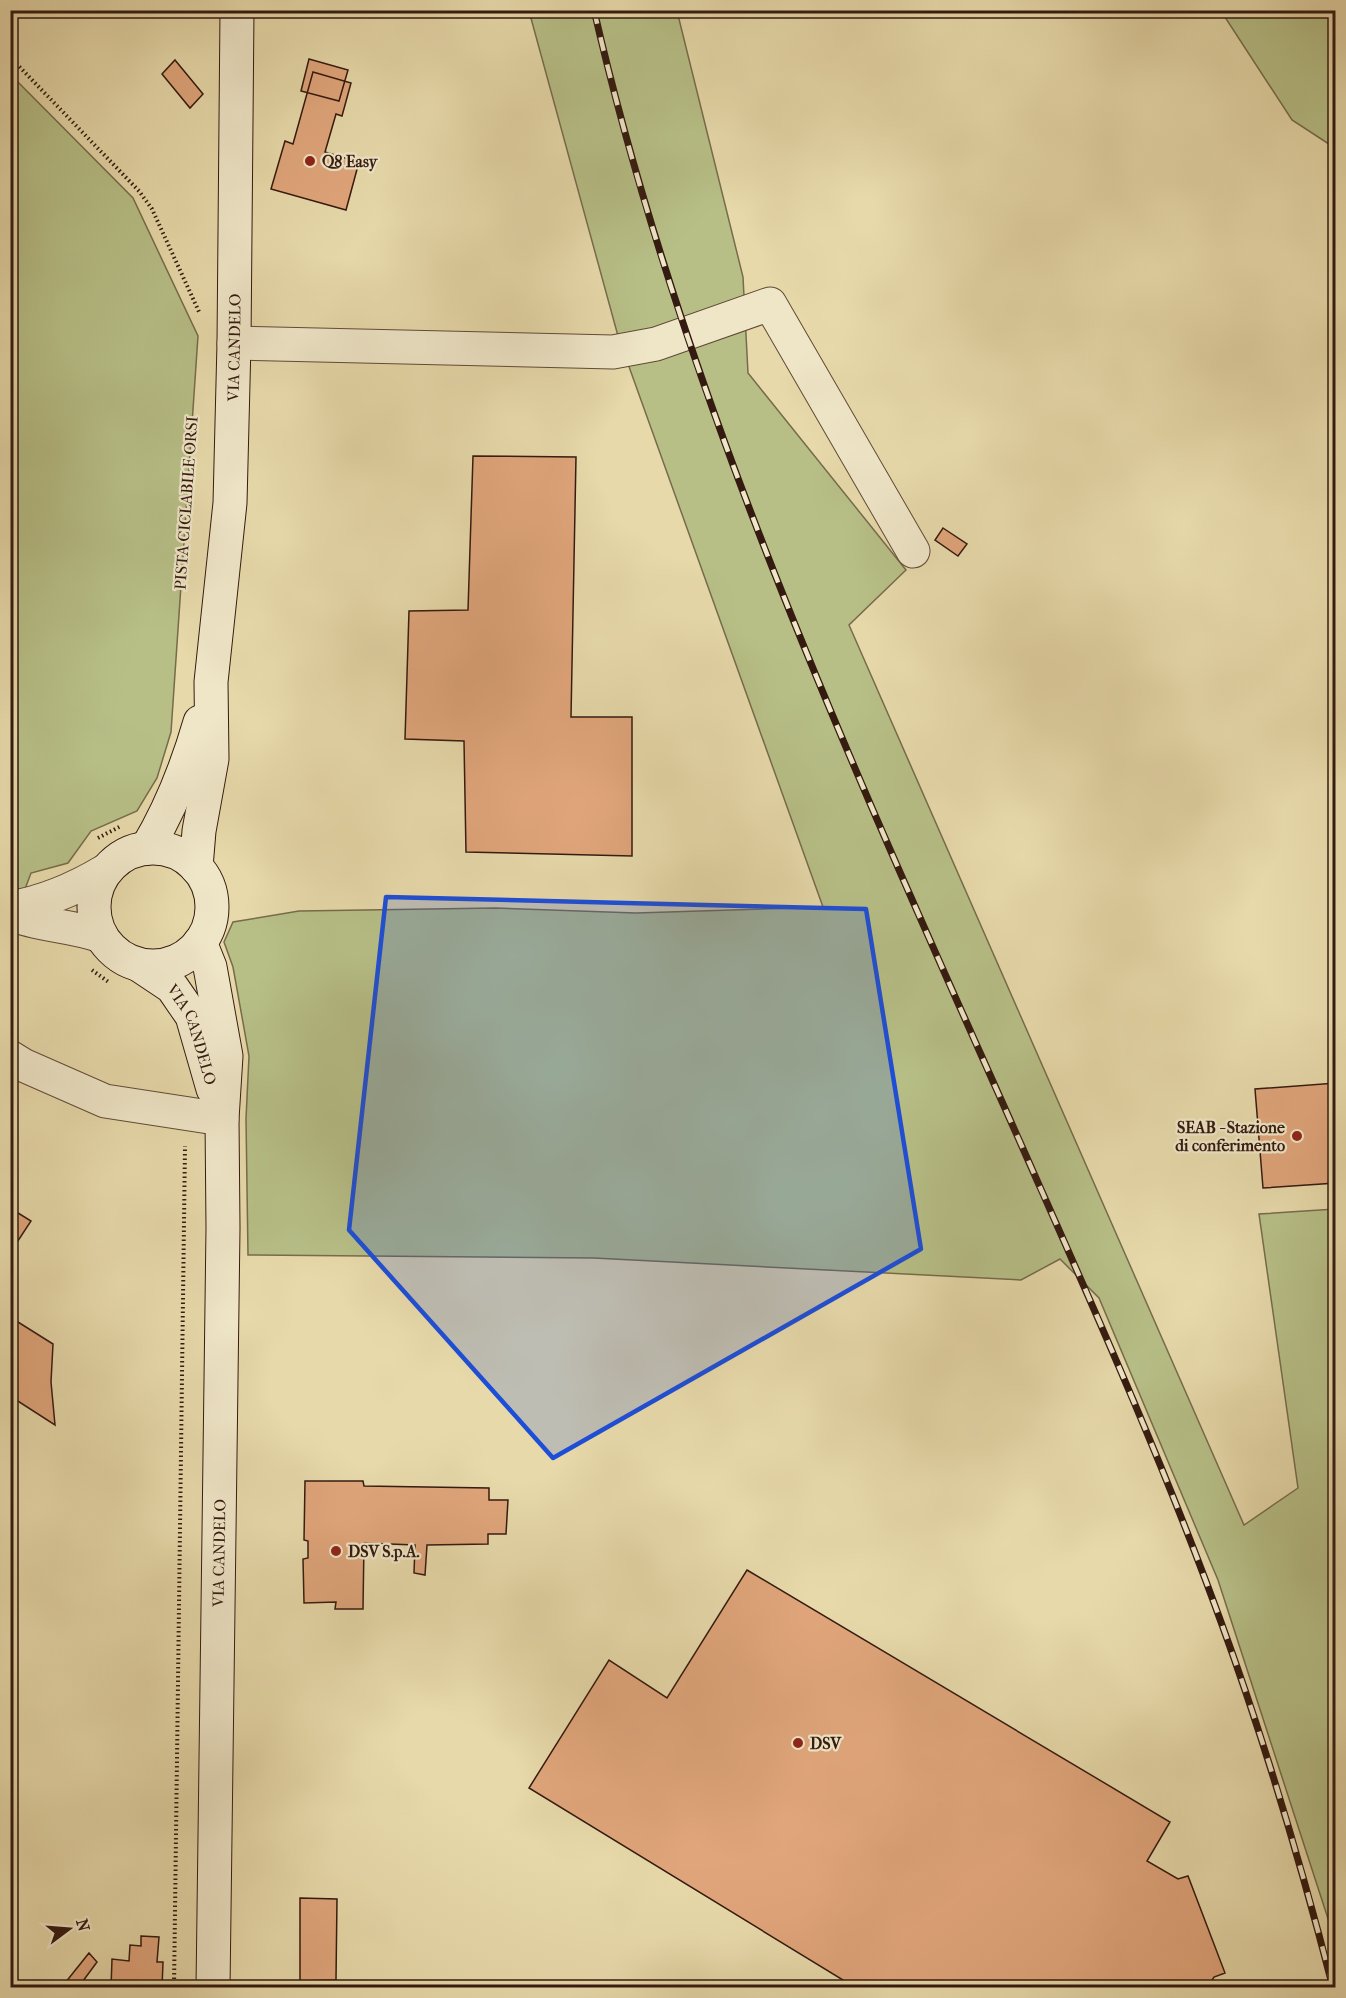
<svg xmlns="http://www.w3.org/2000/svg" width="1346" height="1998" viewBox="0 0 1346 1998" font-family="'IM FELL French Canon',serif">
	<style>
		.green { fill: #b7bf87; stroke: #766c4c; stroke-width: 1.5 }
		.building { fill: #e0a57b; stroke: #341a10; stroke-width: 1.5 }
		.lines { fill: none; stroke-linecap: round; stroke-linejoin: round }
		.street-casing { stroke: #614a36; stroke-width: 35 }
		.secondary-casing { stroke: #341a10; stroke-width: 35 }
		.path { stroke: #341a10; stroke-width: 4; stroke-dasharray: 1.5 3; stroke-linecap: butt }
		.street { stroke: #efe6c8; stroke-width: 33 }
		.secondary { stroke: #efe6c8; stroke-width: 33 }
		.rail-casing { stroke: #341a10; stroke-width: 7 }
		.rail { stroke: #efe6c8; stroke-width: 4.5; stroke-dasharray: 14; stroke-linecap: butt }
		.marked { fill: #1d4ed8; fill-opacity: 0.2; stroke: #1d4ed8; stroke-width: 4.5; stroke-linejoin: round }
		.poi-dot { fill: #8f2418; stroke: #efe6c8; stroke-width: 2 }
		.labels { text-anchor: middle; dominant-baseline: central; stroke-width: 4.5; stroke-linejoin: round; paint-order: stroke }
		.poi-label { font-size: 16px; font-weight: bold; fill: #341a10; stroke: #efe6c8; text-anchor: start }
		.street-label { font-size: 16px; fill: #341a10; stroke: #efe6c8 }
	</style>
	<rect width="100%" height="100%" fill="#e7d9aa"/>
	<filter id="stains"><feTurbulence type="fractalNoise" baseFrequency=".00333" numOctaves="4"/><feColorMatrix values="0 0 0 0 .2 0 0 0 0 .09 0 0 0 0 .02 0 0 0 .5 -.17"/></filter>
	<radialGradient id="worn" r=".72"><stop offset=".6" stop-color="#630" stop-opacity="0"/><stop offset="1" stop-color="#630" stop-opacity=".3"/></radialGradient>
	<path class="green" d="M529,11h148l66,266 5,96 158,197 -57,55 395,900 54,-37 -39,-274 76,-5v726l-3,-4 -114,-351 -119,-282 -39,-39 -39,21 -427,-22 -346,-3 -2,-136 3,-63 -16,-89 -9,-25 9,-20 66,-11 196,-3 141,5 187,-6 -205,-571z
		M1221,11h114v137l-43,-28z
		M10,74l123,124 65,138 -27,396 -14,46 -20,33 -46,20 -23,32 -37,10 -6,16h-15z"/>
	<path class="building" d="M317,10h29l-1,5 -28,-1z
		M309,59l39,11 -9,31 -38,-10z
		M175,60l28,34 -13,14 -28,-34z
		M313,72l38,11 -9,33 -6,-2 -11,38 34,10 -13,48 -75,-21 14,-48 8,3z
		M473,456l103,1 -5,260h61v139l-166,-4 -2,-111 -59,-2 4,-128 59,-1z
		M943,528l24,16 -9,12 -23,-16z
		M1336,1083v100l-73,5 -8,-99z
		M10,1208l21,13 -21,32z
		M10,1317l43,27 -2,38 4,43 -45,-29z
		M305,1481h58l1,5 125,2v12h19l-2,34h-18v10l-61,1 -2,30 -11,-2 1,-28 -51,-2 -1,66h-28l1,-7 -32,1 -1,-44 5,-1v-17l-4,-1z
		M747,1570l423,252 -23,39 31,18 10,-3 37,97 -11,4 -7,11h-351l-327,-200 80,-128 58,38z
		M300,1898l37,1 -1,81 -36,1z
		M141,1936l18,1 -2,25h6l-1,26h-51l1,-29 17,2 1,-16 11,1z
		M89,1953l8,9 -14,19 4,4 -1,3h-25z"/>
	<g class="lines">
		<defs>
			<path id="street" d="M234,343l379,9 43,-8 114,-40 143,247
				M10,908c35,-6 65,-19 95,-37
				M10,914c30,12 61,11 91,22
				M10,1057l13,8 82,36 117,18"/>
			<g id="secondary">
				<path d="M147,848c24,-40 40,-81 53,-126"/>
				<circle cx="153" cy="907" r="59"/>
				<path id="s1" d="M196,867l3,-36 13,-72 -1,-77 19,-179 4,-160 3,-333"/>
				<path d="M200,942l10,25 16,89 -4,63 1,109 -10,760"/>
				<path id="s2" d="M139,965l33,22 20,29 21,73"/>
			</g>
		</defs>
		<use href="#street" class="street-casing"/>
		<use href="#secondary" class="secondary-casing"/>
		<path class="path" d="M10,57l129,134 13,18 48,105
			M98,838l23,-12
			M92,970l18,13
			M174,1988l11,-842"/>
		<use href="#street" class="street"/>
		<use href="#secondary" class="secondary"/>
		<defs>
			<path id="rail" d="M594,10c91,395 262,764 426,1132 70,158 142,317 201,480 44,120 80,242 112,366"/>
		</defs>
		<use href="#rail" class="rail-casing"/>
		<use href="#rail" class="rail"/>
	</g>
	<path class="marked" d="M386,897l480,12 55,340 -368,209 -204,-228z"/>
	<g class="poi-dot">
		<circle cx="310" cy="161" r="6"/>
		<circle cx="1297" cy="1136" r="6"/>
		<circle cx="336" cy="1551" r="6"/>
		<circle cx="798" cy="1743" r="6"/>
	</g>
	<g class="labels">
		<g class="poi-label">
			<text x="322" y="161">Q8 Easy</text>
			<text x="1285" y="1127" text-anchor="end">SEAB - Stazione<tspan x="1285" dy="18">di conferimento</tspan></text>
			<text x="348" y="1551">DSV S.p.A.</text>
			<text x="810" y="1743">DSV</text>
		</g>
		<g class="street-label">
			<text stroke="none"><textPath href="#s1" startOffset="522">VIA CANDELO</textPath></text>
			<text transform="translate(186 503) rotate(-86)">PISTA CICLABILE ORSI</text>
			<text stroke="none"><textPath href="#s2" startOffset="92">VIA CANDELO</textPath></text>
			<text transform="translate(219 1553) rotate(-89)">VIA CANDELO</text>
		</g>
	</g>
	<rect width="1346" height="1998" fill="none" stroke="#e7d9aa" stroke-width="36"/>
	<rect x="12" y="12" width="1322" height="1974" fill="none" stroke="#341a10" stroke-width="3"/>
	<rect x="18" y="18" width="1310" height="1962" fill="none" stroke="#341a10" stroke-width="1.5"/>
	<g transform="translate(69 1929) rotate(74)" stroke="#efe6c8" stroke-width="4.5" paint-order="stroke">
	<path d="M0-4.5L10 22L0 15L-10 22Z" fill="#341a10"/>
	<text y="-9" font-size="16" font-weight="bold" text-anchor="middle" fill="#341a10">N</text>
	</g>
	<rect width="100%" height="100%" filter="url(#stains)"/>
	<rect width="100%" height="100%" fill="url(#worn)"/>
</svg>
